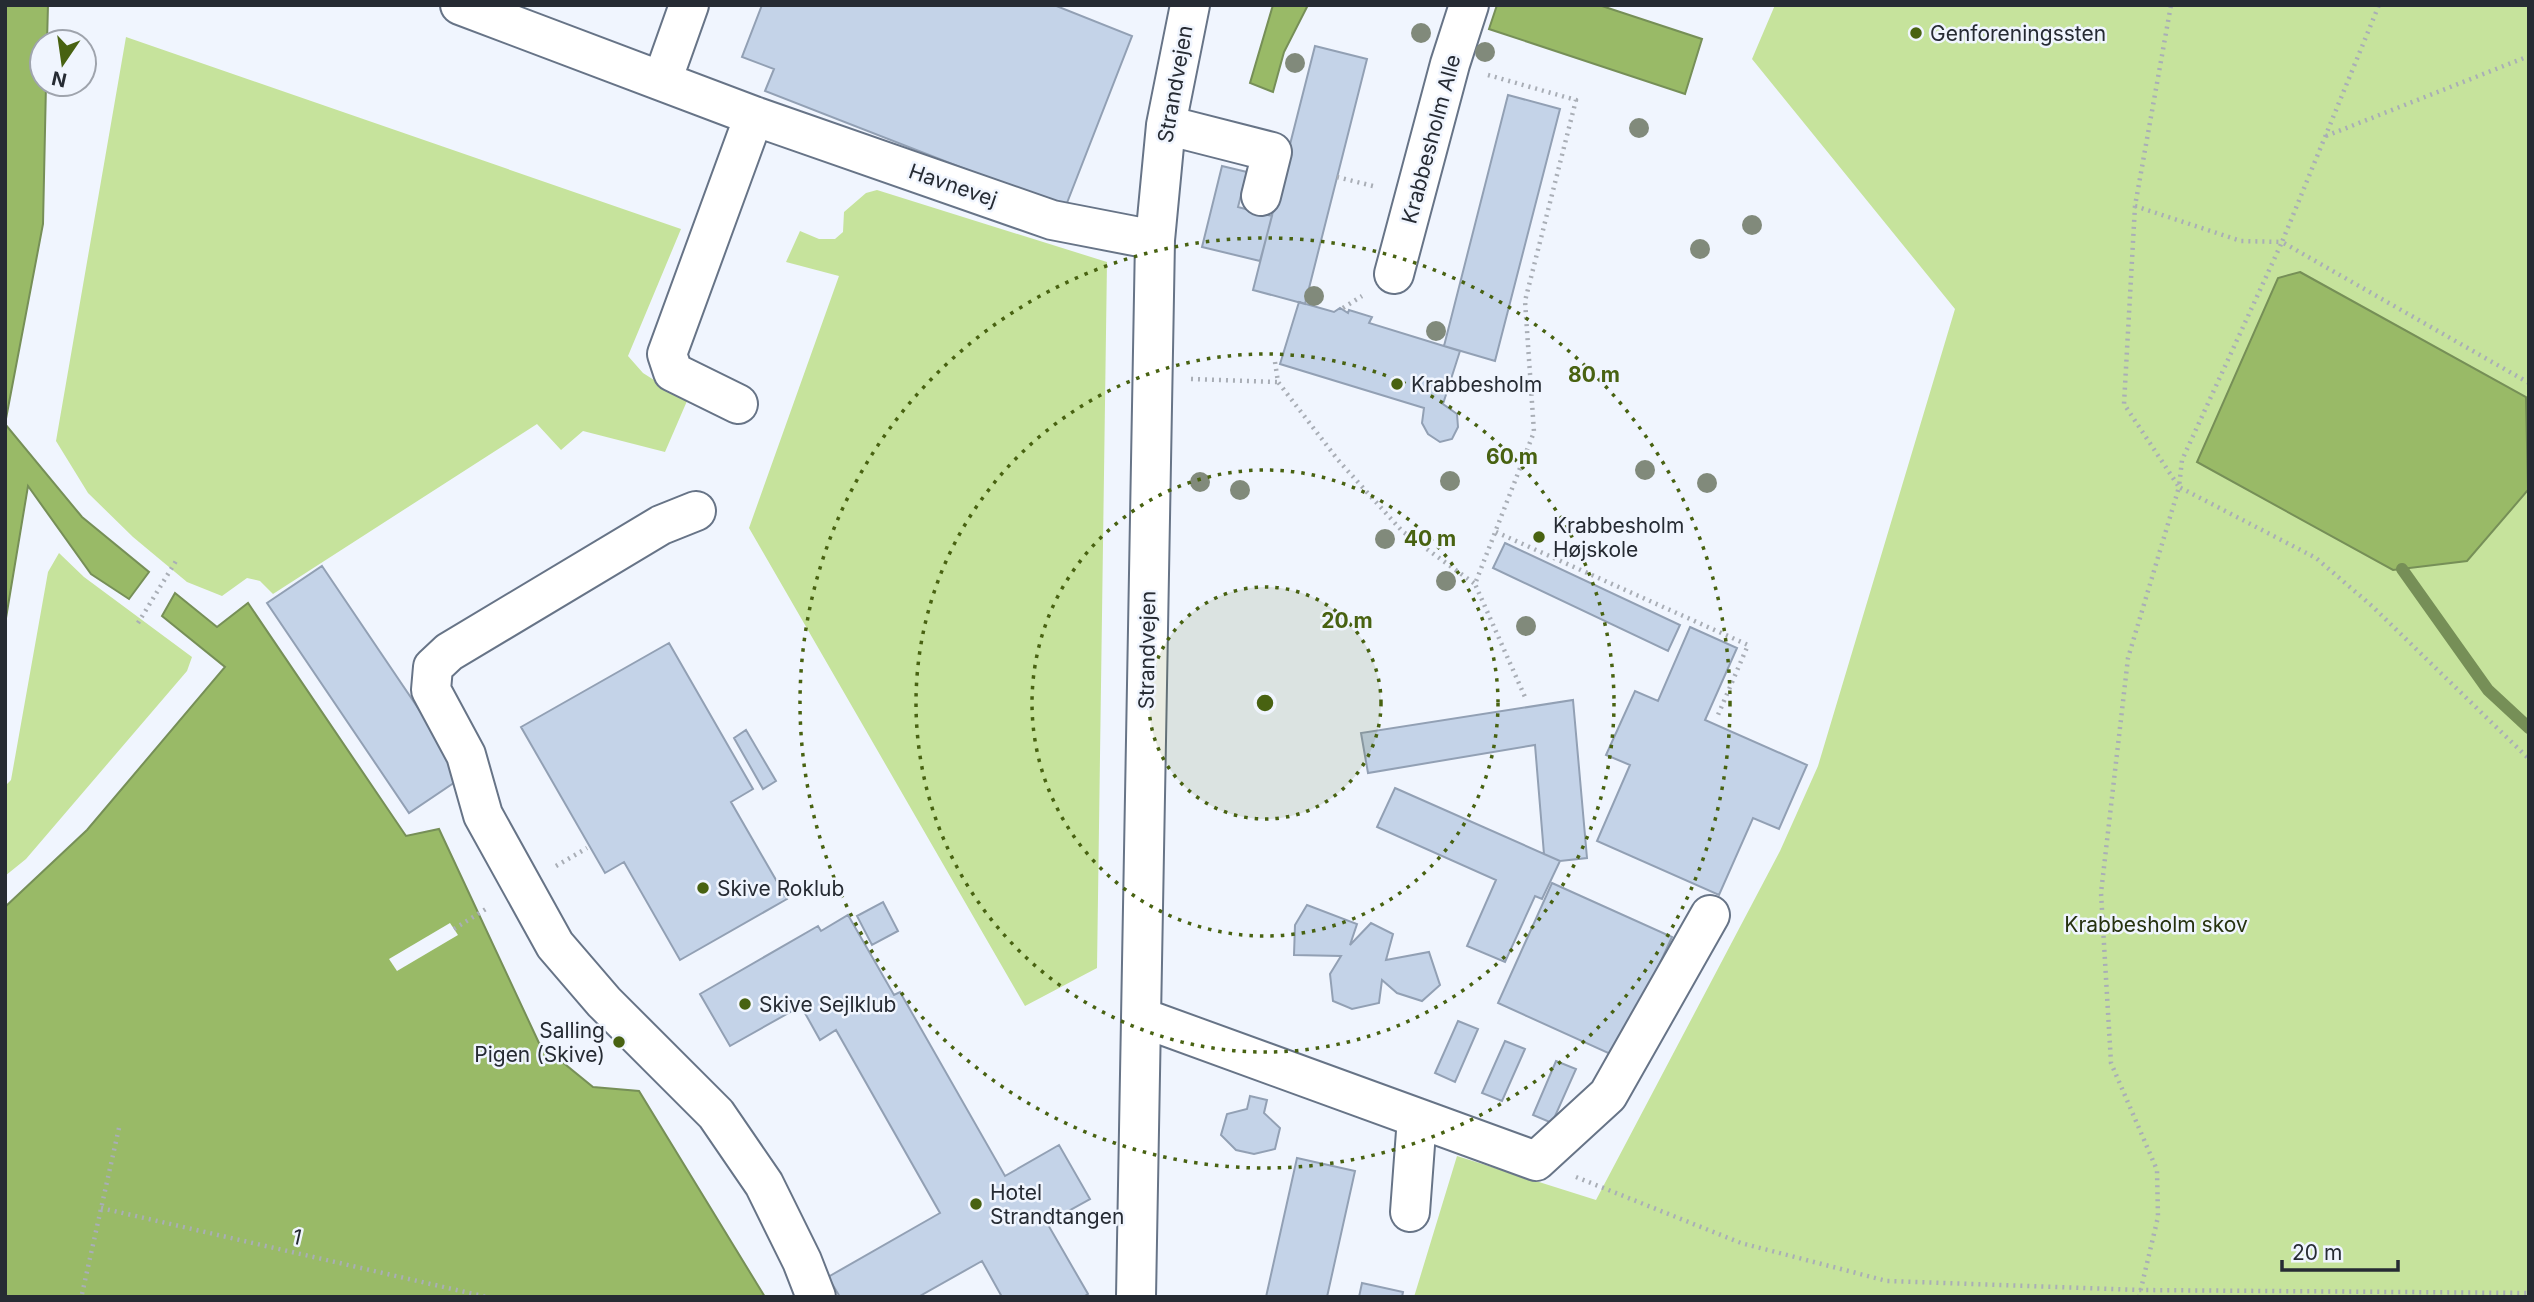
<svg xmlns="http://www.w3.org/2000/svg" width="2534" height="1302" viewBox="0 0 2534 1302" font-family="Inter,sans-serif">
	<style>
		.green { fill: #c6e39c; fill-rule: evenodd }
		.water { fill: #99ba67; stroke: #768f57; stroke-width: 2 }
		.pier { fill: #f0f5fe }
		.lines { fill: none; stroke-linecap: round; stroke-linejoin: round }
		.stream { stroke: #768f57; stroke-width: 12 }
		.building { fill: #c4d3e8; stroke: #92a0b4; stroke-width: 2 }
		.minor-casing { stroke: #677487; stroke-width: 42 }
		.path { stroke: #a9aeb6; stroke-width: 4.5; stroke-dasharray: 2 5; stroke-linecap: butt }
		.minor { stroke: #fff; stroke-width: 38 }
		.tree { fill: #818a7b }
		.ring { fill: none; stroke: #486211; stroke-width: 3.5; stroke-dasharray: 3.5 7 }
		.poi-dot { fill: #486211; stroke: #f0f5fe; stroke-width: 2.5 }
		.labels { text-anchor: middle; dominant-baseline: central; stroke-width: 5; stroke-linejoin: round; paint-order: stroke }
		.poi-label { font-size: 21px; fill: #262b33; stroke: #f0f5fe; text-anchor: start }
		.street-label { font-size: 21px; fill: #262b33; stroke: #f0f5fe }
		.park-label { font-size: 21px; fill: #26320f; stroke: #f0f5fe }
		.centre { fill: #486211; stroke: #f0f5fe; stroke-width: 3.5 }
		.ring-label { font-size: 21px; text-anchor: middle; font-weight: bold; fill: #486211; stroke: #f0f5fe; stroke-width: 5; stroke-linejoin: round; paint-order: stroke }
	</style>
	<rect width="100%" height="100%" fill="#f0f5fe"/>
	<path class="green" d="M1775,5h754v1292h-1115l43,-141 139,44 184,-349 38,-85 137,-457 -203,-250zM2526,397l2,93 -330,-27z
		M126,37l555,192 -53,127 15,17 44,28 -22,51 -82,-21 -22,19 -24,-26 -264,170 -13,-13 -13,-3 -25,18 -35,-14 -54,-45 -45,-44 -32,-52z
		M877,190l230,72 -10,706 -72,38 -276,-478 90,-252 -53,-14 14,-31 19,8h16l8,-7 1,-20 22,-19z
		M59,553l25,24 108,80 -5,14 -161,188 -21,17v-90l6,-6 37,-208z"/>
	<path class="water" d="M5,5h43l-1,37h-5v42h4l-3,140 -38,200 77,93 67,55 -20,27 -38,-25 -63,-88 -23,138z
		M1273,5h35l-24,47 -11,40 -23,-9z
		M1497,5h102l103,34 -17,55 -196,-65z
		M2300,272l226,125 2,93 -61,71 -74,9 -196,-108 81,-184z
		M175,593l42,34 31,-24 158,233 33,-7 100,214 54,44 46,4 126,206h-760v-390l82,-77 138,-163 -63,-51z"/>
	<path class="pier" d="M450,923l8,12 -61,36 -8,-12z"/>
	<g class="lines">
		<path class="stream" d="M2402,569l86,121 41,38"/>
	</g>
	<path class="building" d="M762,5h292l78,31 -67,172 -300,-117 9,-22 -32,-12z
		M1315,46l52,13 -62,245 -52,-14z
		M1508,95l52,14 -65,252 -51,-15z
		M1222,166l25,6 -9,35 34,9 -12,45 -58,-14z
		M1299,302l35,10 6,-4 8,5 1,-3 23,7 -3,6 91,28 -17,53 14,10 1,13 -6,12 -12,3 -12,-8 -6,-11 2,-15 -144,-44z
		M1505,543l175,82 -12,26 -175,-83z
		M322,566l142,210 -55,37 -142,-210z
		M1690,627l47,21 -32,72 102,45 -28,64 -26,-11 -34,77 -122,-54 33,-76 -24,-10 29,-64 23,10z
		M669,643l84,146 -22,13 56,97 -107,61 -56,-98 -19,11 -84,-146z
		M1573,700l14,158 -27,3 -16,-7 -9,-109 -167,28 -7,-40z
		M746,730l30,51 -13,8 -29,-51z
		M1395,788l165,73 -18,38 -7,-3 -30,66 -38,-16 29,-66 -119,-53z
		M1552,883l120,54 -55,120 -119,-54z
		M883,902l15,29 -26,14 -15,-29z
		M1307,905l50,19 -7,21 21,-22 22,11 -7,26 43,-8 11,33 -18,16 -25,-8 -15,-13 -3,23 -27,6 -19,-8 -3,-27 11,-18 -47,-1 1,-30z
		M848,915l46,80 6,-3 105,184 54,-31 31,54 -43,24 41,71 -5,3h-81l-20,-36 -64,36h-78l-12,-20 112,-64 -104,-183 -16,10 -19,-34 -71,40 -30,-52 118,-68 3,5z
		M1458,1021l20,8 -23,53 -20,-9z
		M1505,1041l20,8 -23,52 -20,-8z
		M1556,1061l20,8 -24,54 -19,-8z
		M1250,1096l17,4 -3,13 16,15 -5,21 -21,5 -18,-4 -15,-15 6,-21 20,-5z
		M1297,1158l58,13 -28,126h-61z
		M1362,1283l41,9 -1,5h-43z"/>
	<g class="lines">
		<defs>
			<path id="minor" d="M460,5l294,111 298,104 103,20
				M662,81l27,-76
				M1166,125l106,27 -11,44
				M1394,274l56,-210 19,-59
				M738,404l-65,-32 -6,-18 87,-238
				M696,511l-35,14 -212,127 -16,15 -2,23 35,65 17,60 72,130 49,57 112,112 48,70 38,77 14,36
				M1143,1018l393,143 72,-66 102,-180
				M1410,1212l7,-94
				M1136,1297l19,-1057 11,-115 24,-120"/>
		</defs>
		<use href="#minor" class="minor-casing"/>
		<path class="path" d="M1488,75l88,25 -51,201 9,131 -59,152 50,113
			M2326,136l203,-80
			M1337,177l40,10
			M2135,206l106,35 41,1 97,-237
			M1343,308l19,-12
			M1275,362l3,20 60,78 64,71 73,53
			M1191,379l87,3
			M2529,383l-247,-141 -100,218 -3,27 137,71 56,48 157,153
			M1496,532l252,113 -30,70
			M138,623l38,-62
			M556,866l31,-18
			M454,929l35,-22
			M1576,1177l165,66 146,38 251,9 391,3
			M101,1208l386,89
			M82,1294l37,-166
			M2139,1297l19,-80 -1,-47 -46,-107 -10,-170 27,-235 51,-171 -55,-83 11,-198 36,-201"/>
		<use href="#minor" class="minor"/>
	</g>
	<g class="tree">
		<circle cx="1421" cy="33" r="10"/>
		<circle cx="1485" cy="52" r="10"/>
		<circle cx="1295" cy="63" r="10"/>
		<circle cx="1639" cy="128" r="10"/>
		<circle cx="1752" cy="225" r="10"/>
		<circle cx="1700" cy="249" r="10"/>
		<circle cx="1314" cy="296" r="10"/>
		<circle cx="1436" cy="331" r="10"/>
		<circle cx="1645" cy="470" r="10"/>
		<circle cx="1450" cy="481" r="10"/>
		<circle cx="1200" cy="482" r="10"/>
		<circle cx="1707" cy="483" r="10"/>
		<circle cx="1240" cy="490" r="10"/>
		<circle cx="1385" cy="539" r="10"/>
		<circle cx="1446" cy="581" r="10"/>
		<circle cx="1526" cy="626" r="10"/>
	</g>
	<circle cx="1265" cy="703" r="116" fill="#486211" fill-opacity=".12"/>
	<g class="ring">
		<circle cx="1265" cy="703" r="116"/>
		<circle cx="1265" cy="703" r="233"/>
		<circle cx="1265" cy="703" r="349"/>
		<circle cx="1265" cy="703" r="465"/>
	</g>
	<g class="poi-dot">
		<circle cx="1916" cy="33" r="7"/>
		<circle cx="1397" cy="384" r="7"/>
		<circle cx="1539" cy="537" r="7"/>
		<circle cx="703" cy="888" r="7"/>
		<circle cx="745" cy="1004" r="7"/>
		<circle cx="619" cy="1042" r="7"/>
		<circle cx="976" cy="1204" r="7"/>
	</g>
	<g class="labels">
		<g class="poi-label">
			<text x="1930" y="33">Genforeningssten</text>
			<text x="1411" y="384">Krabbesholm</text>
			<text x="1553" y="525">Krabbesholm<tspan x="1553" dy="24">Højskole</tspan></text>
			<text x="717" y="888">Skive Roklub</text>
			<text x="759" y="1004">Skive Sejlklub</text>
			<text x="605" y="1030" text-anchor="end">Salling<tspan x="605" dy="24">Pigen (Skive)</tspan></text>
			<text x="990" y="1192">Hotel<tspan x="990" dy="24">Strandtangen</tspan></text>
		</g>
		<g class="street-label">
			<text transform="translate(1175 84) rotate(-80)">Strandvejen</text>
			<text transform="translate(1431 139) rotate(-75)">Krabbesholm Alle</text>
			<text transform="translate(953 185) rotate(19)">Havnevej</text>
			<text transform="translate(1147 650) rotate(-89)">Strandvejen</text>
			<text transform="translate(297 1237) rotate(13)">1</text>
		</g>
		<g class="park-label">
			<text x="2156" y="924">Krabbesholm skov</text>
		</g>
	</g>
	<circle cx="1265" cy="703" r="10" class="centre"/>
	<g class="ring-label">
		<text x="1594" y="382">80 m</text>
		<text x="1512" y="464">60 m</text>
		<text x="1430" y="546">40 m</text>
		<text x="1347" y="628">20 m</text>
	</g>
	<rect width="2534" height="1302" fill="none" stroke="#262b33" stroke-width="14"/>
	<g transform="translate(63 63) rotate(193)"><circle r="33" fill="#f0f5fe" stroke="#9fa4ad" stroke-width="2"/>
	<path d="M0-5L12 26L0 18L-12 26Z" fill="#486211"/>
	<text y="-10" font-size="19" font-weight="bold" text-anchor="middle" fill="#262b33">N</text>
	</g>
	<path d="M2282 1260v10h116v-10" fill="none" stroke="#262b33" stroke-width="3.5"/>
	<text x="2292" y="1260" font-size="21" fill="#262b33" stroke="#f0f5fe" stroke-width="5" paint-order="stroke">20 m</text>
</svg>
